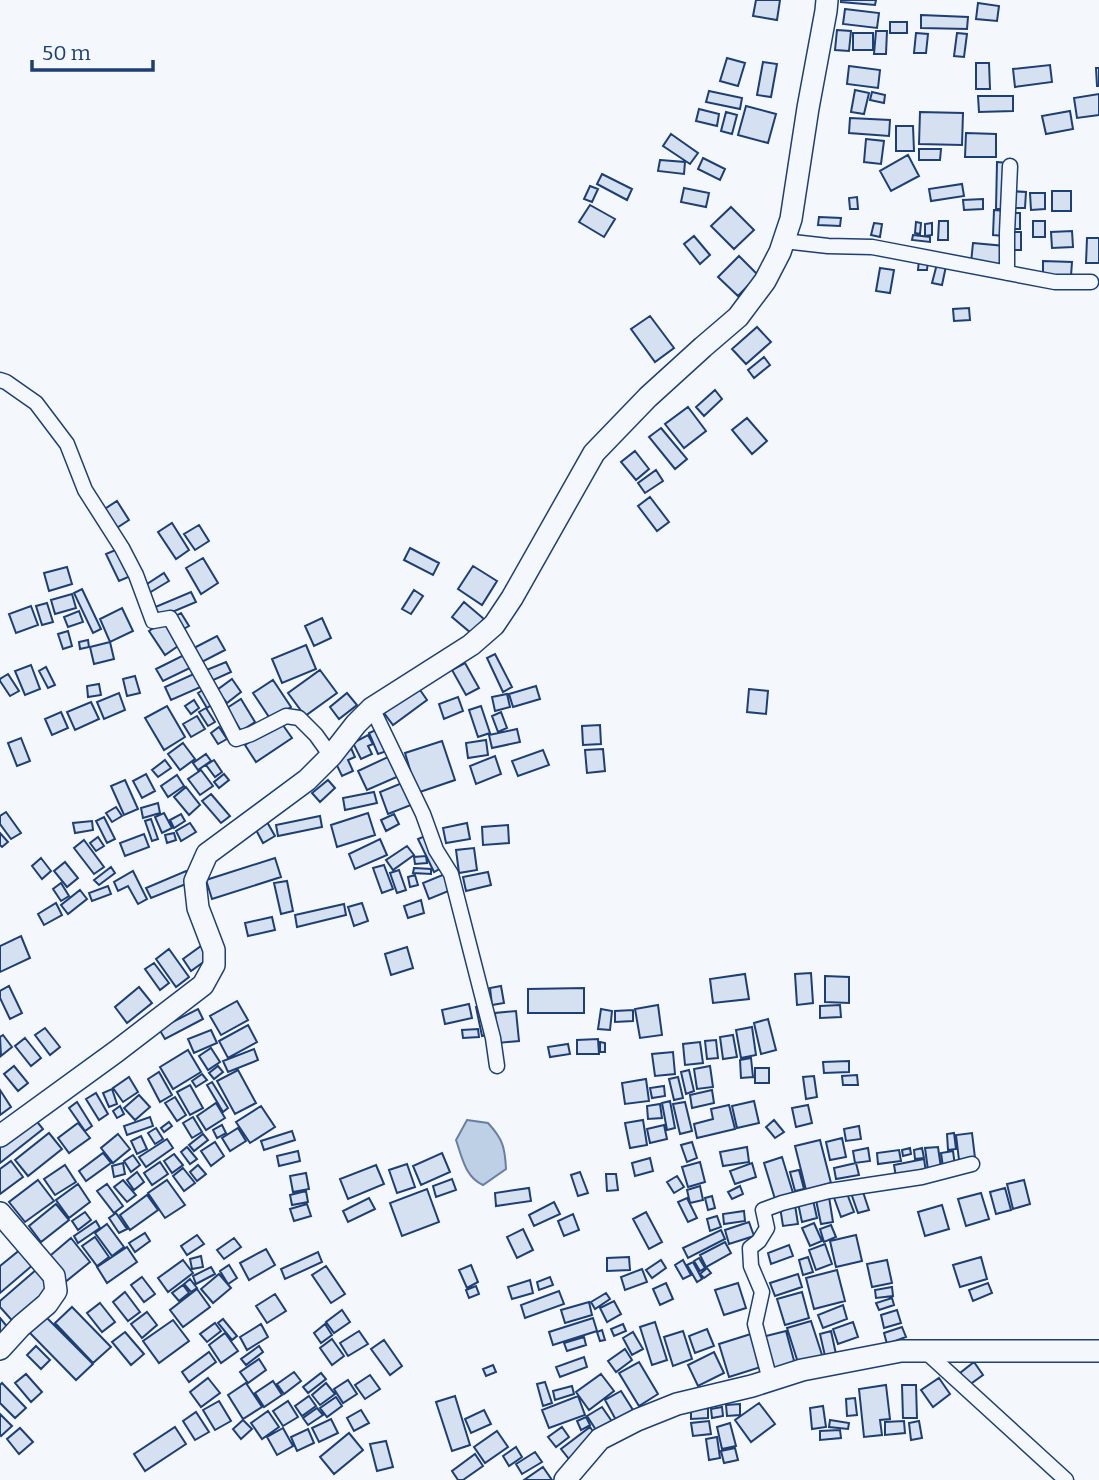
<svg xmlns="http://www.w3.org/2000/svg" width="1099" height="1480" viewBox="0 0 1099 1480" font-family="Bitter,serif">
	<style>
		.water { fill: #bed0e5; stroke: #687fa3; stroke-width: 2 }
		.building { fill: #d5e0f0; stroke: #1d3f73; stroke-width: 2 }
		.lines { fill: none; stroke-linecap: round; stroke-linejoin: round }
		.street-casing { stroke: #1d3f73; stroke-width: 17 }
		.secondary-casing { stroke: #1d3f73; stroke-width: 24 }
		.street { stroke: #f4f7fb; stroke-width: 14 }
		.secondary { stroke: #f4f7fb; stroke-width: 21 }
	</style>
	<rect width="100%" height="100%" fill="#f4f7fb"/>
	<path class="water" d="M467,1120l21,3c15,16 17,25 18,46l-23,16c-18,-8 -21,-28 -27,-45z"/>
	<path class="building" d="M756,0h24l-3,20 -24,-4z
		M841,0h35l-1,5 -34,-3z
		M978,3l21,3 -2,15 -21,-2z
		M845,9l34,4 -2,15 -34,-4z
		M921,15l47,2 -1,12 -46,-1z
		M890,22h17v11h-17z
		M837,30l14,1 -2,20 -14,-1z
		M876,31h11l-1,23h-12z
		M853,33h20v17h-20z
		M916,33l12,1 -2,19h-12z
		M957,33l10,1 -3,23 -10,-1z
		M727,58l18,5 -7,23 -18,-5z
		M763,62l14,2 -6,33 -14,-2z
		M976,63h13l1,26h-14z
		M1050,65l2,17 -37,5 -2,-18z
		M849,66l31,4 -2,18 -31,-4z
		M1096,68h3v18h-2z
		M855,90l14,3 -5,21 -13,-2z
		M709,91l33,7 -2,11 -34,-7z
		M872,92l13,3 -1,8 -14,-3z
		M1099,94v21l-22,3 -3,-20z
		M978,96h35v15l-34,1z
		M746,106l30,8 -8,29 -30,-8z
		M699,109l20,5 -2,12 -21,-5z
		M1070,111l3,18 -27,5 -4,-18z
		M726,112l11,3 -5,19 -11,-3z
		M920,112l43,1 -1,32 -43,-1z
		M850,118l40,2 -1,16 -40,-3z
		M896,126h17l1,25h-18z
		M966,133l30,1v23h-31z
		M671,134l27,19 -8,11 -27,-18z
		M866,139l18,2 -3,23 -17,-2z
		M919,149h22l-1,11h-21z
		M908,155l11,21 -28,15 -11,-20z
		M703,158l22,11 -5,11 -22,-11z
		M660,160l25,2 -1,12 -26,-3z
		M997,162l10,1 -2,46h-9z
		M602,174l30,15 -5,11 -30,-16z
		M962,184l2,12 -33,5 -2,-12z
		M590,186l8,3 -6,13 -8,-3z
		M684,188l25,5 -3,14 -25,-5z
		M1010,191l16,1 -1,16h-16z
		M1052,191h19v20h-19z
		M1030,193h15v16l-14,1z
		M857,197l1,12h-8l-1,-11z
		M983,199v10l-19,1 -1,-10z
		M590,205l25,14 -11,18 -25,-15z
		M731,207l23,23 -20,19 -23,-23z
		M994,210l12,1 -2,25 -11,-1z
		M1009,213h11v16h-11z
		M819,217l22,1 -1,8 -22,-1z
		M939,221h9v19h-10z
		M1033,221h12v16h-12z
		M916,222l5,1 -1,11 -5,-1z
		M874,223l8,1 -2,13 -9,-2z
		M932,223v12l-7,1v-12z
		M1072,231l1,16 -21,1 -1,-16z
		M1010,232h11v18h-12z
		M913,235l17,2v5l-18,-2z
		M694,236l16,19 -10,9 -16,-20z
		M1087,238h12v25h-13z
		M973,243l32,3 -2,21 -32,-4z
		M739,256l19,19 -20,21 -20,-19z
		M919,260h9l-1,10h-9z
		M1043,261l29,1 -1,14 -28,-1z
		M937,264l9,2 -4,19 -10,-2z
		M880,268l14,2 -4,23 -14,-2z
		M969,308l1,12 -16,1 -1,-12z
		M650,316l24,32 -19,14 -24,-33z
		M757,327l14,15 -25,22 -14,-15z
		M764,357l6,8 -16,13 -6,-8z
		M715,390l7,9 -18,17 -8,-9z
		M688,407l18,24 -22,17 -19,-24z
		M747,418l20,23 -15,13 -20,-24z
		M661,428l26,31 -12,10 -26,-32z
		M635,451l14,18 -13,11 -15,-18z
		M656,470l7,11 -18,12 -7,-10z
		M650,497l19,25 -12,9 -19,-25z
		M117,501l12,19 -14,9 -12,-19z
		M172,523l17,27 -13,9 -18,-27z
		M199,525l10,16 -14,9 -11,-16z
		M120,548l13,27 -14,6 -13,-27z
		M410,548l29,15 -6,12 -29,-15z
		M203,558l15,25 -17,11 -15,-26z
		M473,566l24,15 -15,24 -24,-16z
		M67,567l5,17 -23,7 -5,-18z
		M164,573l5,8 -20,12 -5,-7z
		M82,589l19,40 -8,4 -19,-40z
		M414,590l9,6 -12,18 -9,-5z
		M191,592l5,10 -38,16 -5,-10z
		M72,594l4,14 -21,6 -4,-14z
		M464,602l20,17 -13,14 -19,-16z
		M47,603l6,19 -11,3 -6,-19z
		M31,606l7,19 -22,8 -7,-19z
		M122,608l11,23 -23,11 -10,-23z
		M79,611l4,11 -15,5 -4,-10z
		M181,613l8,13 -9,5 -8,-13z
		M322,618l9,20 -17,8 -9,-20z
		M165,620l16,24 -16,11 -16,-24z
		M68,631l4,15 -9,3 -5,-15z
		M217,636l8,14 -25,13 -8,-14z
		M88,640l1,7 -9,2 -1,-7z
		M110,642l4,17 -20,5 -4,-17z
		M306,645l10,24 -34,14 -10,-24z
		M188,653l6,13 -31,15 -7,-12z
		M495,654l17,33 -9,5 -16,-34z
		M226,662l5,10 -22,10 -5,-11z
		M465,663l14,25 -13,7 -14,-25z
		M31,665l9,24 -15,6 -10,-24z
		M46,667l9,18 -7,3 -9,-17z
		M320,670l17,23 -32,23 -17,-23z
		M198,672l5,14 -32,14 -6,-13z
		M8,674l11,17 -9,5 -10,-15v-2z
		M135,676l5,17 -13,3 -4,-17z
		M232,679l9,13 -14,11 -10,-13z
		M273,680l18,27 -20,13 -18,-27z
		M99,684l2,11 -13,2 -1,-11z
		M536,686l4,13 -27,8 -4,-13z
		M418,687l9,13 -34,25 -9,-12z
		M206,688l9,14 -8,6 -9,-15z
		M749,689l19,2 -2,23 -19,-2z
		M119,693l6,17 -21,9 -7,-17z
		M347,693l10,12 -18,14 -9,-12z
		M507,694l3,13 -15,4 -3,-14z
		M458,697l5,14 -19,8 -5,-15z
		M241,699l14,23 -14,9 -14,-23z
		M194,700l5,8 -8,6 -6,-8z
		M91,702l8,17 -24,11 -8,-18z
		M167,706l18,31 -21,13 -19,-32z
		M481,706l9,27 -12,4 -9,-27z
		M206,708l9,14 -7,4 -9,-14z
		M61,712l7,16 -16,7 -7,-16z
		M501,712l6,16 -9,4 -6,-16z
		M197,716l8,13 -14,8 -8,-13z
		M280,721l12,17 -36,24 -11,-17z
		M600,725l1,19 -18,1 -1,-19z
		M219,727l8,12 -9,5 -7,-11z
		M378,729l9,22 -9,3 -9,-21z
		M517,729l3,13 -28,6 -3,-13z
		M368,735l5,9 -5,2 4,8 -11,5 -8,-16z
		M21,738l9,23 -13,5 -9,-23z
		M486,740l2,15 -20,3 -2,-15z
		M442,741l13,39 -38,13 -12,-40z
		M183,743l12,16 -15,11 -12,-16z
		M351,748l4,9 -7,3 5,11 -11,5 -9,-19z
		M603,749l2,22 -18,2 -2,-23z
		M543,750l6,15 -31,11 -6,-15z
		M206,754l5,7 -13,9 -5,-7z
		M390,756l9,20 -32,14 -9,-19z
		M495,756l6,18 -25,10 -6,-18z
		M165,760l6,8 -13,9 -6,-7z
		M214,760l8,12 -7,5 -9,-12z
		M201,770l12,16 -13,9 -12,-16z
		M146,774l9,17 -13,7 -9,-17z
		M224,774l5,6 -10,8 -5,-6z
		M177,775l7,11 -16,11 -7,-11z
		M125,780l13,29 -14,6 -13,-29z
		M328,780l7,8 -15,14 -8,-9z
		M402,783l9,22 -23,9 -8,-22z
		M186,787l14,18 -11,10 -15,-18z
		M374,792l3,11 -32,7 -2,-12z
		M211,794l19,22 -9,7 -19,-22z
		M158,803l2,10 -17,5 -2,-10z
		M116,807l6,9 -10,6 -6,-9z
		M6,812l15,21 -10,6 -11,-15v-8z
		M164,813l8,15 -10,5 -7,-16z
		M368,813l7,22 -38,12 -6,-22z
		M181,814l4,7 -11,7 -4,-8z
		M394,814l5,10 -13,7 -5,-11z
		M320,816l2,11 -44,9 -2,-11z
		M104,817l11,22 -8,4 -11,-22z
		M151,819l7,20 -6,2 -7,-20z
		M92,821l1,9 -18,3 -2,-10z
		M267,822l8,14 -12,7 -8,-15z
		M190,823l6,9 -15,9 -5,-10z
		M467,823l3,16 -24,4 -3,-15z
		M508,825l1,18 -26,2 -1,-18z
		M0,833l8,9 -6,5 -2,-2z
		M174,833l2,7 -9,3 -2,-8z
		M144,834l5,13 -24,9 -5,-13z
		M425,836l16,32 -7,4 -16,-33z
		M98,837l6,9 -8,5 -6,-8z
		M380,839l7,16 -32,14 -6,-15z
		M84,840l20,27 -10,7 -20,-26z
		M407,846l7,9 -21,15 -7,-10z
		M474,848l3,22 -18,3 -3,-23z
		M426,856l1,7 -12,1 -1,-7z
		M41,858l10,13 -9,8 -10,-13z
		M275,858l6,19 -69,22 -6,-19z
		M65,862l13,16 -11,9 -13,-16z
		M384,865l9,24 -11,4 -9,-25z
		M111,867l4,6 -16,12 -5,-5z
		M414,868l17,1v5l-18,-1z
		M399,870l7,20 -9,3 -7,-20z
		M133,871l14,28 -9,5 -10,-18 -10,5 -4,-9z
		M186,871l5,11 -40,16 -5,-10z
		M488,872l3,13 -25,6 -3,-14z
		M445,874l6,16 -22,9 -6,-16z
		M415,875l3,10 -8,2 -2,-10z
		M287,881l6,30 -12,3 -7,-31z
		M61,883l8,13 -8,5 -8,-12z
		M108,886l3,8 -19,7 -3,-8z
		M80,890l7,9 -19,15 -7,-9z
		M421,900l3,13 -16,5 -4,-12z
		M56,903l6,12 -18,10 -6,-11z
		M362,903l6,18 -14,5 -6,-19z
		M344,904l2,11 -49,12 -2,-12z
		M272,917l3,13 -27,6 -3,-13z
		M21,936l9,22 -30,14v-26z
		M201,946l8,12 -18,13 -8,-12z
		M407,947l6,21 -22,7 -6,-21z
		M169,949l20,28 -13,10 -20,-28z
		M154,963l15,20 -9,7 -15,-21z
		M811,973l2,30 -16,2 -2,-31z
		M745,974l4,25 -36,4 -3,-24z
		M825,976l24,1v26l-24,-1z
		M9,986l13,27 -12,6 -10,-21v-7z
		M501,986l3,17 -12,2 -2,-17z
		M139,987l13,16 -25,20 -12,-16z
		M584,988v25h-56v-24z
		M237,1001l11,19 -27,15 -11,-19z
		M469,1004l3,14 -27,6 -3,-14z
		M658,1005l4,30 -22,3 -5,-29z
		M840,1005l1,12 -21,1v-12z
		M481,1006l6,29 -5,1 -6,-29z
		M198,1009l5,10 -38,20 -6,-10z
		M601,1009l11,2 -2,19 -12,-1z
		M633,1010v11l-18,1v-11z
		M516,1011l3,30 -21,2 -3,-30z
		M768,1019l8,31 -15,4 -7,-31z
		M248,1025l9,17 -29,16 -9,-17z
		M752,1027l4,28 -15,3 -5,-28z
		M45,1028l15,19 -10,8 -15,-20z
		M478,1029l1,8 -16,1 -1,-8z
		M211,1030l6,13 -23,10 -6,-14z
		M3,1035l9,12 -11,9 -1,-19z
		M733,1035l4,22 -14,2 -3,-22z
		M25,1038l16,20 -10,8 -16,-20z
		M598,1039l1,15h-22v-14z
		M716,1040l2,18 -11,1 -2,-18z
		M600,1042l5,1v9h-5z
		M700,1042l3,21 -18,2 -2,-21z
		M568,1044l2,10 -20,3 -2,-10z
		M211,1048l9,14 -12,8 -9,-14z
		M254,1049l4,11 -30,12 -5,-11z
		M188,1050l13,22 -28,17 -13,-22z
		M673,1052l2,22 -20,2 -3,-22z
		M751,1058l2,19 -12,1 -1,-18z
		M849,1061v11l-25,1 -1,-11z
		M14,1066l14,17 -10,8 -14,-17z
		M218,1066l5,6 -9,7 -5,-6z
		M710,1066l3,21 -16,2 -3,-20z
		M755,1068h14v15h-14z
		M238,1070l18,33 -21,11 -18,-33z
		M689,1070l5,21 -8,3 -5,-22z
		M159,1072l13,23 -12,7 -12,-23z
		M202,1074l5,6 -11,7 -4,-6z
		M857,1075l1,10h-15l-1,-9z
		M814,1076l3,21 -11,2 -3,-22z
		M129,1077l9,15 -15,10 -10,-14z
		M678,1077l5,21 -9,2 -5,-21z
		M646,1079l3,22 -24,3 -3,-21z
		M212,1082l16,26 -5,4 -16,-27z
		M190,1085l13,23 -13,7 -13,-23z
		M664,1086l1,10 -13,2 -2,-10z
		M112,1089l5,15 -8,3 -6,-14z
		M0,1090l11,17 -11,8z
		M712,1090l2,13 -22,5 -2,-13z
		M96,1093l12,21 -9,6 -13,-21z
		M139,1095l11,12 -15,13 -11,-12z
		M175,1097l11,18 -9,6 -12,-18z
		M670,1101l5,27 -8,2 -5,-27z
		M754,1101l5,22 -22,5 -5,-22z
		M77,1102l15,24 -7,5 -16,-23z
		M685,1102l7,29 -12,3 -7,-30z
		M216,1103l9,15 -19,12 -9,-14z
		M660,1104l2,14 -14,1 -1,-13z
		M729,1105l6,24 -38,9 -3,-14 19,-5 -2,-10z
		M808,1105l4,18 -16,4 -4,-19z
		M120,1106l4,8 -7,4 -4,-7z
		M261,1106l14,21 -25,16 -14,-21z
		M150,1117l3,9 -26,9 -3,-9z
		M193,1117l9,15 -10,6 -9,-15z
		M34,1118l9,11 -43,34v-17z
		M643,1120l4,25 -17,3 -5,-25z
		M774,1120l10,12 -9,6 -9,-11z
		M169,1122l3,4 -8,6 -3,-4z
		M78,1123l12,15 -21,15 -11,-15z
		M222,1125l4,8 -9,5 -4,-8z
		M664,1125l3,14 -17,4 -3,-14z
		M859,1126l2,13 -15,2 -2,-12z
		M156,1128l7,11 -8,5 -7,-11z
		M238,1128l8,13 -16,10 -8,-13z
		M292,1131l3,9 -31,10 -3,-9z
		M49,1133l13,16 -34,27 -13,-16z
		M954,1133l2,16 -8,1 -1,-16z
		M972,1133l3,25 -16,2 -3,-25z
		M118,1134l12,15 -17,14 -12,-15z
		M203,1134l5,6 -14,11 -5,-6z
		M141,1136l6,13 -10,5 -6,-13z
		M842,1138l4,19 -16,3 -4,-18z
		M167,1139l6,9 -27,19 -7,-10z
		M820,1140l11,43 -25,7 -11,-44z
		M215,1142l9,14 -13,10 -10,-15z
		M692,1142l5,16 -10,4 -6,-17z
		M187,1147l10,12 -7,5 -9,-12z
		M747,1147l2,15 -26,4 -3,-14z
		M938,1147l3,21 -13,2 -3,-22z
		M868,1148l2,13 -15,2 -2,-12z
		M910,1148l1,6 -8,2 -1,-6z
		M922,1148l2,10 -9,1 -1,-9z
		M899,1150l2,11 -23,3 -1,-11z
		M298,1151l2,10 -21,5 -2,-10z
		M953,1151l2,15 -12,1 -2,-14z
		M103,1153l8,10 -25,18 -7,-10z
		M442,1153l8,19 -29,13 -8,-19z
		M174,1154l9,11 -11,8 -8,-12z
		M133,1155l7,10 -9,7 -7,-11z
		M782,1157l11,36 -18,6 -11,-36z
		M650,1158l3,13 -18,5 -3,-13z
		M924,1159l2,13 -30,5 -2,-12z
		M11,1161l12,16 -23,17v-25z
		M160,1162l8,12 -16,11 -8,-12z
		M700,1162l5,20 -17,5 -6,-20z
		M123,1163l2,11 -11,3 -2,-11z
		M752,1163l4,14 -21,7 -5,-13z
		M856,1163l3,12 -23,4 -2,-11z
		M407,1164l8,23 -18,6 -8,-23z
		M65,1165l11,17 -21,13 -11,-16z
		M198,1165l8,9 -9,7 -7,-9z
		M376,1165l8,19 -36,15 -8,-20z
		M183,1168l12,15 -11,8 -11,-15z
		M799,1170l5,19 -9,2 -5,-19z
		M137,1172l7,10 -10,8 -7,-10z
		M580,1172l8,21 -10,3 -7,-21z
		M306,1173l3,16 -16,3 -3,-16z
		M606,1174h10l2,16 -11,1z
		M677,1176l7,11 -10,6 -7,-11z
		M452,1179l4,11 -20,7 -3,-11z
		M38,1180l16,21 -29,21 -16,-20z
		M123,1180l13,15 -9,7 -13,-15z
		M167,1180l18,25 -20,13 -17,-25z
		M1024,1180l6,24 -17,5 -6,-25z
		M78,1184l12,18 -21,16 -13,-18z
		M107,1184l16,22 -9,7 -17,-22z
		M700,1186l3,14 -13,3 -3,-13z
		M740,1186l3,8 -11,5 -4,-7z
		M529,1188l2,13 -35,5 -1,-13z
		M1005,1188l6,22 -15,4 -6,-22z
		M427,1189l12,33 -37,14 -12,-33z
		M862,1189l7,21 -11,3 -7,-20z
		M306,1191l2,11 -16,3 -2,-10z
		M846,1191l8,21 -13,5 -8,-22z
		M981,1193l8,26 -23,7 -8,-27z
		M147,1195l11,15 -28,20 -10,-15z
		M712,1196l3,12 -7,2 -3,-12z
		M829,1197l4,25 -12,2 -5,-24z
		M369,1198l6,11 -27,13 -5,-11z
		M687,1198l10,20 -9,4 -10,-20z
		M813,1200l4,18 -15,4 -4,-19z
		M554,1202l6,12 -26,12 -5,-11z
		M56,1204l13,16 -28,22 -12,-16z
		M307,1204l4,12 -17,5 -4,-12z
		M795,1205l3,19 -15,2 -3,-19z
		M942,1205l7,24 -24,7 -7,-24z
		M744,1211l1,10 -21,3 -1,-10z
		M85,1212l6,8 -13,10 -6,-9z
		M646,1212l16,30 -13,7 -16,-30z
		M116,1213l11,16 -8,4 -10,-15z
		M573,1214l6,16 -15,6 -6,-15z
		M717,1216l4,11 -11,4 -3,-12z
		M96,1221l4,7 -22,15 -4,-7z
		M749,1222l5,14 -25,8 -4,-14z
		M814,1223l8,18 -12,5 -8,-18z
		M107,1224l17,23 -12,9 -17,-23z
		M831,1225l5,12 -12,5 -4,-13z
		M523,1229l10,21 -16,8 -10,-21z
		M721,1230l4,9 -37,19 -5,-10z
		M145,1233l5,8 -15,11 -6,-9z
		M197,1235l7,9 -17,11 -6,-9z
		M856,1235l6,26 -26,6 -6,-26z
		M95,1237l14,20 -12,9 -15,-20z
		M71,1238l19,24 -26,21 -19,-23z
		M234,1238l7,9 -17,12 -7,-9z
		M725,1242l6,11 -25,14 -6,-12z
		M825,1244l7,20 -16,6 -7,-20z
		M789,1245l4,11 -22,8 -3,-11z
		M127,1247l10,15 -30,21 -10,-16z
		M21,1249l13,15 -34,29v-27z
		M266,1249l9,16 -26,15 -9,-17z
		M318,1252l4,10 -37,17 -4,-10z
		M201,1256l2,11 -11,2 -2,-10z
		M629,1257l1,13 -23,1v-13z
		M808,1257l5,15 -10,3 -4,-15z
		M981,1257l6,22 -27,8 -7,-22z
		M699,1258l6,10 -5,3 -6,-10z
		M183,1260l10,13 -25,19 -10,-14z
		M661,1260l5,8 -14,10 -6,-8z
		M683,1260l8,15 -8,4 -8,-14z
		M887,1260l5,23 -20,4 -5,-23z
		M693,1262l9,17 -5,3 -10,-17z
		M229,1265l8,13 -9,6 -8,-13z
		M471,1265l7,17 -11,6 -8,-18z
		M326,1266l19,28 -14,9 -19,-28z
		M211,1267l4,7 -19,10 -3,-8z
		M707,1268l4,5 -7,5 -4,-4z
		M37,1269l14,16 -34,41 -17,-19v-6z
		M642,1269l5,13 -22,8 -4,-13z
		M837,1270l8,31 -31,8 -8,-31z
		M219,1274l12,14 -18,15 -12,-14z
		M798,1274l4,13 -27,9 -5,-13z
		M142,1277l13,17 -11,8 -13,-17z
		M550,1277l3,8 -14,5 -2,-8z
		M190,1279l7,9 -6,4 -7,-8z
		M530,1280l3,13 -21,6 -4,-12z
		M666,1283l7,16 -13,6 -7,-16z
		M738,1283l8,25 -22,7 -9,-25z
		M988,1283l4,10 -19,8 -4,-11z
		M183,1285l6,8 -10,8 -7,-8z
		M476,1286l3,8 -10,4 -3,-8z
		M892,1287l1,9 -17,2 -1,-8z
		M197,1289l13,18 -27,20 -13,-17z
		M559,1291l5,13 -39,14 -4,-13z
		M125,1292l15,20 -12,9 -15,-19z
		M802,1292l7,26 -24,7 -8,-26z
		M606,1293l4,6 -15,10 -4,-7z
		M275,1294l11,17 -19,12 -11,-17z
		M892,1298l2,7 -15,5 -3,-7z
		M614,1301l7,13 -14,8 -7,-14z
		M589,1302l3,13 -27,8 -4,-13z
		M100,1303l15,19 -13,10 -15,-19z
		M843,1305l4,14 -24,9 -5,-13z
		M72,1307l39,40 -18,16 -38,-40z
		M342,1310l8,12 -16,11 -8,-11z
		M897,1310l4,13 -17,5 -3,-13z
		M147,1312l10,13 -15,13 -11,-14z
		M44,1315l49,49 -17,16 -48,-49z
		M0,1318l9,11 -9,8z
		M593,1318l4,13 -44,14 -4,-13z
		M223,1319l14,17 -5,4 -14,-17z
		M173,1320l16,21 -30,22 -16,-22z
		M811,1321l13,40 -24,8 -13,-41z
		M655,1322l12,38 -15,5 -12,-38z
		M853,1322l5,15 -20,7 -5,-15z
		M215,1323l6,8 -14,11 -7,-8z
		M261,1324l7,13 -21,13 -7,-13z
		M325,1324l7,11 -11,8 -7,-10z
		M623,1324l3,7 -12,5 -3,-7z
		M902,1327l4,10 -19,7 -3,-11z
		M707,1329l7,17 -19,7 -6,-17z
		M602,1330l3,10 -5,1 -3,-9z
		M359,1331l9,13 -20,12 -8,-13z
		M683,1331l9,28 -19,7 -9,-29z
		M786,1331l10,37 -24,7 -10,-38z
		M831,1331l5,23 -11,2 -5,-22z
		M125,1332l19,22 -13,11 -19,-23z
		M633,1332l10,17 -11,6 -9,-17z
		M225,1333l13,18 -17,12 -12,-18z
		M754,1333l10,33 -35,11 -10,-33z
		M584,1337l2,8 -19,6 -3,-8z
		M332,1339l12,17 -12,9 -12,-17z
		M384,1340l18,26 -12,9 -19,-26z
		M36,1346l14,14 -9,9 -14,-14z
		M259,1346l4,6 -17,13 -5,-6z
		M625,1349l7,11 -16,12 -8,-11z
		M209,1352l7,10 -27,20 -7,-10z
		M714,1352l10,21 -26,13 -10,-21z
		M584,1357l3,10 -27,10 -4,-10z
		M259,1359l7,11 -18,13 -8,-11z
		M639,1362l19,32 -19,12 -20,-33z
		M974,1362l9,13 -14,10 -9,-12z
		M493,1365l3,7 -10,4 -3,-7z
		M294,1372l7,9 -17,13 -7,-10z
		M321,1373l5,6 -18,14 -5,-6z
		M26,1374l16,18 -11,10 -16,-19z
		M601,1374l13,17 -25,19 -13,-18z
		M370,1375l10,14 -15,10 -10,-14z
		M208,1378l12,15 -19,14 -11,-15z
		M939,1378l11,16 -17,13 -12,-17z
		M348,1380l9,14 -14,9 -9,-14z
		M273,1381l9,14 -18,12 -9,-14z
		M545,1382l7,21 -9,3 -6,-22z
		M2,1383l24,25 -11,10 -15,-15v-18z
		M246,1383l16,24 -19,12 -15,-24z
		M326,1383l9,11 -15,11 -8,-10z
		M886,1385l4,34 -10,1 2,15 -18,2 -5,-48z
		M902,1385h14l1,33h-14z
		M572,1386l2,8 -19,6 -2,-9z
		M621,1391l12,19 -17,10 -11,-20z
		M309,1396l7,10 -14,10 -7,-10z
		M455,1396l15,49 -18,6 -16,-49z
		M578,1396l7,19 -36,13 -7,-18z
		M336,1397l6,9 -15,11 -7,-9z
		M855,1398l2,17 -10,1 -1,-17z
		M219,1401l12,20 -16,9 -12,-20z
		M288,1401l10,16 -15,9 -10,-15z
		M759,1403l16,21 -24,18 -16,-22z
		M740,1404v11l-13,1 -1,-11z
		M823,1406l3,21 -14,2 -2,-21z
		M602,1407l11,16 -15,10 -11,-17z
		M722,1407l1,9 -11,2 -1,-9z
		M317,1408l6,7 -15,10 -5,-7z
		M708,1408v10l-17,1v-10z
		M361,1410l8,13 -15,8 -7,-13z
		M484,1410l7,14 -20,9 -6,-14z
		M268,1411l11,16 -17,12 -11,-16z
		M196,1412l13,20 -14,8 -12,-19z
		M0,1414l12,12 -11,10 -1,-1z
		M586,1417l4,8 -9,5 -4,-9z
		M331,1419l7,14 -19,9 -7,-14z
		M243,1420l9,9 -11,10 -8,-10z
		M830,1420l19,3 -1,6 -19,-2z
		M709,1421l2,13 -18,2 -2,-13z
		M904,1421l1,12 -20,2v-13z
		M919,1421l3,17 -11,2 -2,-17z
		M730,1423l6,23 -14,3 -5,-22z
		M175,1427l11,17 -41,27 -11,-17z
		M562,1427l7,10 -13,10 -8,-10z
		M590,1427l7,10 -28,22 -8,-10z
		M20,1428l13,14 -14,12 -12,-15z
		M283,1428l10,18 -16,9 -10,-18z
		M308,1429l6,14 -17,8 -6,-14z
		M840,1430l1,8 -21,2v-9z
		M497,1431l11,16 -23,16 -11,-16z
		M349,1433l14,17 -29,24 -14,-17z
		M717,1437l3,21 -11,2 -3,-21z
		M386,1441l7,26 -16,4 -7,-27z
		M516,1447l6,10 -13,9 -6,-10z
		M735,1448l3,12 -14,3 -3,-12z
		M535,1452l7,10 -20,12 -6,-10z
		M475,1454l8,12 -20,14h-5l-6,-9z
		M543,1467l9,13h-28z"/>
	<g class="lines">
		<defs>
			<path id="street" d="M784,241l44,5 44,1 183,35h36
				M1007,273v-40l3,-67
				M0,380l6,2 30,21 31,41 18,46 37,58 14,27 17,46 17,-3 48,86 18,35 15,-5 35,-18 13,2 17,17 15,21
				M372,708l51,106 13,36 15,24 42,164 4,28
				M925,1351l141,129
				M770,1380l-15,-56 7,-32 -11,-26 -1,-18 9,-7 8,-13 -4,-18 19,-7 47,-12 93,-14 50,-13"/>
			<path id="secondary" d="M0,1136l117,-85 86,-66 11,-20v-15l-16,-42 -3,-27 12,-27 100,-74 24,-24 25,-32 16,-16 99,-63 23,-20 18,-27 82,-145 54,-56 55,-50 35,-30 27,-36 15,-29 11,-33 17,-111 18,-97 1,-11
				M0,1213l54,63 2,15 -9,13 -26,22 -21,23
				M565,1480l35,-41 37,-19 40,-16 75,-18 50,-16 99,-19h198"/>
		</defs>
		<use href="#street" class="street-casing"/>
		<use href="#secondary" class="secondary-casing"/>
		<use href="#street" class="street"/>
		<use href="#secondary" class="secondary"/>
	</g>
	<path d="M32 60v10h121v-10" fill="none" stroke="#1d3f73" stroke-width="3.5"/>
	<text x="42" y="60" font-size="21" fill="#1d3f73" stroke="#f4f7fb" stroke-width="5" paint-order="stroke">50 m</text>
</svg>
